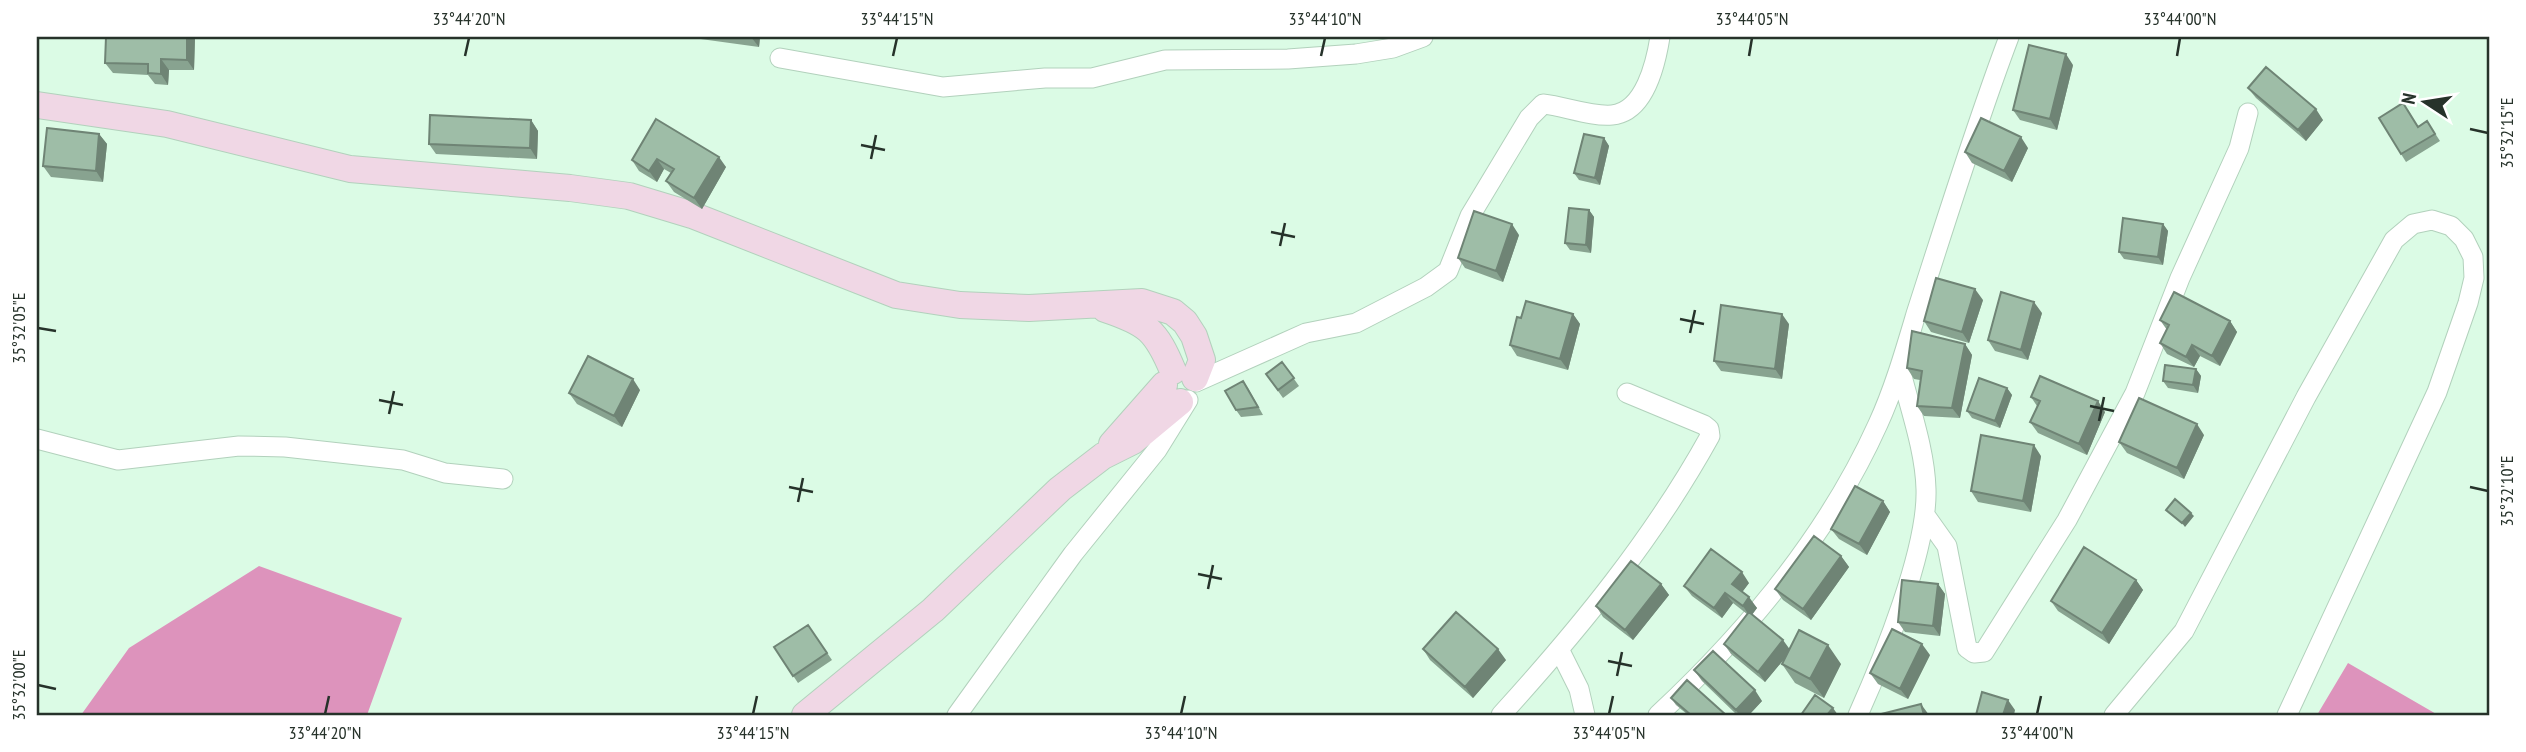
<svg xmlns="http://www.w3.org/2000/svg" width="2526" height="752" viewBox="0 0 2526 752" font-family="'PT Sans Narrow',sans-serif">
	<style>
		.forest { fill: #dd93bc }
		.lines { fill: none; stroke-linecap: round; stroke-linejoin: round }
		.street-casing { stroke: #b2d1bc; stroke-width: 21 }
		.secondary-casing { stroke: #b2d1bc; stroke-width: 28 }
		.street { stroke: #fff; stroke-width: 19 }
		.secondary { stroke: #f0d7e5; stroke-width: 26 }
		.wall { fill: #88a390 }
		.shaded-wall { fill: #6f8475 }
		.building { fill: #9ebda7; stroke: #6f8475; stroke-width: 2 }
		.ticks { fill: none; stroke: #26322a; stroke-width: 2.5 }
		.neatline { fill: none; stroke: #26322a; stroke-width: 2.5 }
		.ticks-label { font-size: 18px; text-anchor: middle; fill: #26322a }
	</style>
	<rect width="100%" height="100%" fill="#dbfbe5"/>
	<path class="forest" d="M259,566l143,52 -35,97h-286l48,-67z
		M2348,663l90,52h-121z"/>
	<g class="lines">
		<defs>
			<path id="street" d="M780,58l163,29 102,-9h47l73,-18 123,-1 68,-5 37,-6 30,-11
				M1196,382l110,-49 50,-10 70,-36 22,-16 22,-55 59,-98 14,-14c21,2 48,13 69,11 33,-3 44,-53 48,-78
				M37,439l81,21 121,-14 46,1 118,13 42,13 58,6
				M1925,515l22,31 20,102 7,5 10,-1 83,-132 68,-127 45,-115 59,-130 9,-35
				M1560,651l19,38 6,26
				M957,715l116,-161 84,-104 31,-50
				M1501,715c79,-87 152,-176 209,-279l-1,-7 -5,-4 -77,-32
				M1658,715c88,-82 170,-180 220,-291 16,-35 27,-73 38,-110 30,-93 59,-187 93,-277
				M1858,715c25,-56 70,-166 68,-226 -1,-40 -17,-83 -26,-121
				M2114,715l70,-84 122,-234 88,-157 19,-16 19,-4 19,6 13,13 9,18 1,21 -6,25 -31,89 -150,323"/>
			<path id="secondary" d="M37,105l130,19 183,45 220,19 59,8 63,19 204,80 64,10 69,3 113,-6 31,10 12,10 9,14 8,24 -7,18
				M1105,309c42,14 51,21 68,62
				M1112,444l52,-59
				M805,715l128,-105 127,-121 43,-33 30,-15 47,-39"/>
		</defs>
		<use href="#street" class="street-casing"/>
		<use href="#secondary" class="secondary-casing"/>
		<use href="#street" class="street"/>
		<use href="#secondary" class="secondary"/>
	</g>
	<path class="wall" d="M106,37h89l-1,33h-25l-1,15 -13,-1 -7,-9 -35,-2 -8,-10z
		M686,37h74l-1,10z
		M2073,65l-16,65 -37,-10 -7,-10z
		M2248,88l75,32 -17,21 -50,-43z
		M2408,110l10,17 9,-6 13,20 -34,21 -5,-8z
		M656,119l70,48 -24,42 -28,-17 -8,-11 5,-8 -7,-4 -7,13 -18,-11 -7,-11z
		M531,120l7,11 -1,28 -101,-5 -7,-10z
		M99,134l8,10 -4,38 -52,-5 -8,-11z
		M1604,138l5,8 -9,39 -21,-5 -5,-7z
		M2028,148l-16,34 -40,-19 -7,-11z
		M1589,210l5,7 -3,36 -21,-3 -5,-7z
		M2163,224l5,7 -5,34 -39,-6 -5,-7z
		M1519,235l-16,47 -38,-14 -7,-10z
		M1983,300l-14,43 -38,-11 -7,-11z
		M2042,313l-14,47 -33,-9 -7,-11z
		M1573,314l7,10 -12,46 -51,-14 -7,-11 11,-27z
		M2160,320l70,1 7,11 -17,34 -20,-10 -6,11 -27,-13 -7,-11 7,-13z
		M1789,324l-7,55 -61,-8 -7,-10z
		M1965,344l7,11 -12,63 -36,-2 -7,-10 3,-26 -6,-1 -7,-11z
		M1282,362l17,24 -16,12 -17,-24z
		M2196,369l5,7 -3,17 -30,-5 -5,-7z
		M1243,381l5,7 15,27 -22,2 -5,-7z
		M2007,388l5,7 -12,33 -28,-10 -5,-7z
		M640,390l-18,37 -45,-23 -8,-11z
		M2031,397l74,15 -18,43 -49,-22 -8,-11 7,-16z
		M2204,435l-20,44 -57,-26 -8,-11z
		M2041,456l-10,56 -53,-10 -7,-11z
		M1883,501l7,11 -23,43 -28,-16 -8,-10z
		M1841,556l8,11 -38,53 -28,-20 -8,-11z
		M2136,580l7,10 -34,54 -51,-33 -7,-10z
		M1749,583l-7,9 15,16 -5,7 37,34 52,15 -17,34 -29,-15 -13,-19 2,-5 -19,23 -34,-28 -7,-10 23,-30 -14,-11 -11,15 -30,-22 -8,-10z
		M1661,584l8,11 -36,45 -30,-23 -7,-11z
		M1938,584l7,10 -5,42 -35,-4 -7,-10z
		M808,625l24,35 -34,23 -24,-36z
		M1423,649l83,11 -33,38 -43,-38z
		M1930,655l-22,44 -30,-15 -8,-11z
		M1694,670l68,31 -13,14h-12l-35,-34z
		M1671,698l55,17h-38l-12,-10z"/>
	<path class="shaded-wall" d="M187,37h8l-1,33 -7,-10z
		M751,37h9l-1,10z
		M2066,54l7,11 -16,65 -7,-11z
		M161,59l8,11 -1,15 -7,-11z
		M2316,109l7,11 -17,21 -8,-11z
		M531,120l7,11 -1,28 -7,-11z
		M99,134l8,10 -4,38 -7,-11z
		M2021,137l7,11 -16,34 -8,-11z
		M1604,138l5,8 -9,39 -5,-7z
		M719,157l7,10 -24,42 -8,-11z
		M657,159l7,10 -7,13 -8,-11z
		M1589,210l5,7 -3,36 -5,-8z
		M1512,224l7,11 -16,47 -7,-11z
		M2163,224l5,7 -5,34 -5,-8z
		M1975,289l8,11 -14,43 -7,-11z
		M2034,302l8,11 -14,47 -7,-10z
		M1573,314l7,10 -12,46 -8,-11z
		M1782,314l7,10 -7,55 -7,-10z
		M2230,321l7,11 -17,34 -8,-10z
		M1965,344l7,11 -12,63 -8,-10z
		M2192,345l8,11 -6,11 -8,-10z
		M2196,369l5,7 -3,17 -5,-8z
		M633,379l7,11 -18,37 -8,-11z
		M2007,388l5,7 -12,33 -5,-7z
		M2098,401l7,11 -18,43 -8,-11z
		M2197,424l7,11 -20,44 -7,-11z
		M2034,445l7,11 -10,56 -8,-11z
		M1883,501l7,11 -23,43 -8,-11z
		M2191,513l3,3 -9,11 -3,-4z
		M1841,556l8,11 -38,53 -8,-11z
		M1742,572l7,11 -9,12 -8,-11z
		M2136,580l7,10 -34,54 -7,-11z
		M1661,584l8,11 -36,45 -8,-10z
		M1938,584l7,10 -5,42 -7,-10z
		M1725,593l8,10 -11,15 -8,-10z
		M1749,597l8,11 -7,9 -7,-11z
		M1783,640l8,11 -26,31 -7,-10z
		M1922,644l8,11 -22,44 -8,-10z
		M1828,645l13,19 -17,34 -14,-19z
		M1498,649l8,11 -33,38 -8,-11z
		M1755,690l7,11 -13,14h-10l-3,-5z
		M2008,700l7,10 -1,5h-11z
		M1921,704l8,11h-5z
		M1833,708l5,7h-11z"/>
	<path class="building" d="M106,37h81v23l-26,-1v15l-13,-1v-9l-43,-1z
		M2029,45l37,9 -16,65 -37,-9z
		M2266,67l50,42 -18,21 -50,-42z
		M2403,103l15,24 9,-6 8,13 -34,20 -22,-36z
		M430,115l101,5 -1,28 -101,-4z
		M1981,118l40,19 -17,34 -39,-19z
		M656,119l63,38 -25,41 -28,-17 8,-12 -17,-10 -8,12 -17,-11z
		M47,128l52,6 -3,37 -53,-5z
		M1584,134l20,4 -9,40 -21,-5z
		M1569,208l20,2 -3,35 -21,-2z
		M1474,211l38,13 -16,47 -38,-13z
		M2123,218l40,6 -5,33 -39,-5z
		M1936,278l39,11 -13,43 -38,-11z
		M2001,292l33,10 -13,48 -33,-10z
		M2174,292l56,29 -18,35 -20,-11 -6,12 -26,-14 9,-18 -9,-5z
		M1526,301l47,13 -13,45 -50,-14 7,-28 4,1z
		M1721,305l61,9 -7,55 -61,-8z
		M1912,331l53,13 -13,64 -35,-2 5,-35 -15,-3z
		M588,356l45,23 -19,37 -45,-23z
		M1282,362l12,16 -16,12 -12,-16z
		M2165,365l31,4 -3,16 -30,-4z
		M2040,376l58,25 -19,43 -49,-22 10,-21 -9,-4z
		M1979,378l28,10 -12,33 -28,-10z
		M1243,381l15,26 -22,3 -11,-19z
		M2139,398l58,26 -20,44 -58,-26z
		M1981,435l53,10 -11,56 -52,-10z
		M1855,486l28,15 -24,43 -28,-15z
		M2175,499l16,14 -9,10 -16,-13z
		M1814,536l27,20 -38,53 -28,-20z
		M2084,547l52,33 -34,53 -51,-32z
		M1711,549l31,23 -10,12 17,13 -6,9 -18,-13 -11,15 -30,-22z
		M1631,561l30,23 -36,46 -29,-24z
		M1902,580l36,4 -5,42 -35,-4z
		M1456,612l42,37 -33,38 -42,-38z
		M1749,612l34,28 -25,32 -34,-28z
		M808,625l19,28 -34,23 -19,-29z
		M1892,629l30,15 -22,45 -30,-16z
		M1799,630l29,15 -18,34 -28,-15z
		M1713,651l42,39 -19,20 -42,-40z
		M1687,680l39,35h-35l-20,-17z
		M1982,692l26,8 -5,15h-27z
		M1815,695l18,13 -6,7h-26z
		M1921,704l3,11h-42l-1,-1z"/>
	<path class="ticks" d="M465,56l4,-18M893,56l4,-18M1321,56l4,-18M1749,56l3,-18M2177,56l3,-18M2470,129l18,4M861,145l24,5M871,159l5,-24M1271,232l24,5M1280,246l5,-23M1680,319l24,5M38,328l18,3M1690,333l5,-23M379,400l24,5M2090,406l24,5M389,414l5,-23M2099,421l5,-24M789,487l24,5M2470,487l18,4M798,502l5,-24M1198,574l24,5M1208,589l5,-24M1608,661l24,5M1617,676l5,-24M38,685l18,4M325,714l4,-18M753,714l4,-18M1181,714l4,-18M1609,714l4,-18M2037,714l4,-18"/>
	<rect width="2526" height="752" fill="none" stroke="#ffffff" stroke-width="77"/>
	<g transform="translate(2425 102) rotate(282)" stroke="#ffffff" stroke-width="5" paint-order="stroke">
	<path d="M0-5L12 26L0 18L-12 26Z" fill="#26322a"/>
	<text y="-10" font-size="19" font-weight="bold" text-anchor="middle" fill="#26322a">N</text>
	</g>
	<rect x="38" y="38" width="2450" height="676" class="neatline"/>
	<g class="ticks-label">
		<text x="469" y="25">33°44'20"N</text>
		<text x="897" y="25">33°44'15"N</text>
		<text x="1325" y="25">33°44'10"N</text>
		<text x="1752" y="25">33°44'05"N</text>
		<text x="2180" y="25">33°44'00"N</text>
		<text transform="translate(2507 133) rotate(-90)" y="6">35°32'15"E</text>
		<text transform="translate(19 328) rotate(-90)" y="6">35°32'05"E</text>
		<text transform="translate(2507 491) rotate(-90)" y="6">35°32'10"E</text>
		<text transform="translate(19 685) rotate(-90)" y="6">35°32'00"E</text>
		<text x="325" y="739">33°44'20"N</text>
		<text x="753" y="739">33°44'15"N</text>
		<text x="1181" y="739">33°44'10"N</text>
		<text x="1609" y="739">33°44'05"N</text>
		<text x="2037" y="739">33°44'00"N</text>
	</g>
</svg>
